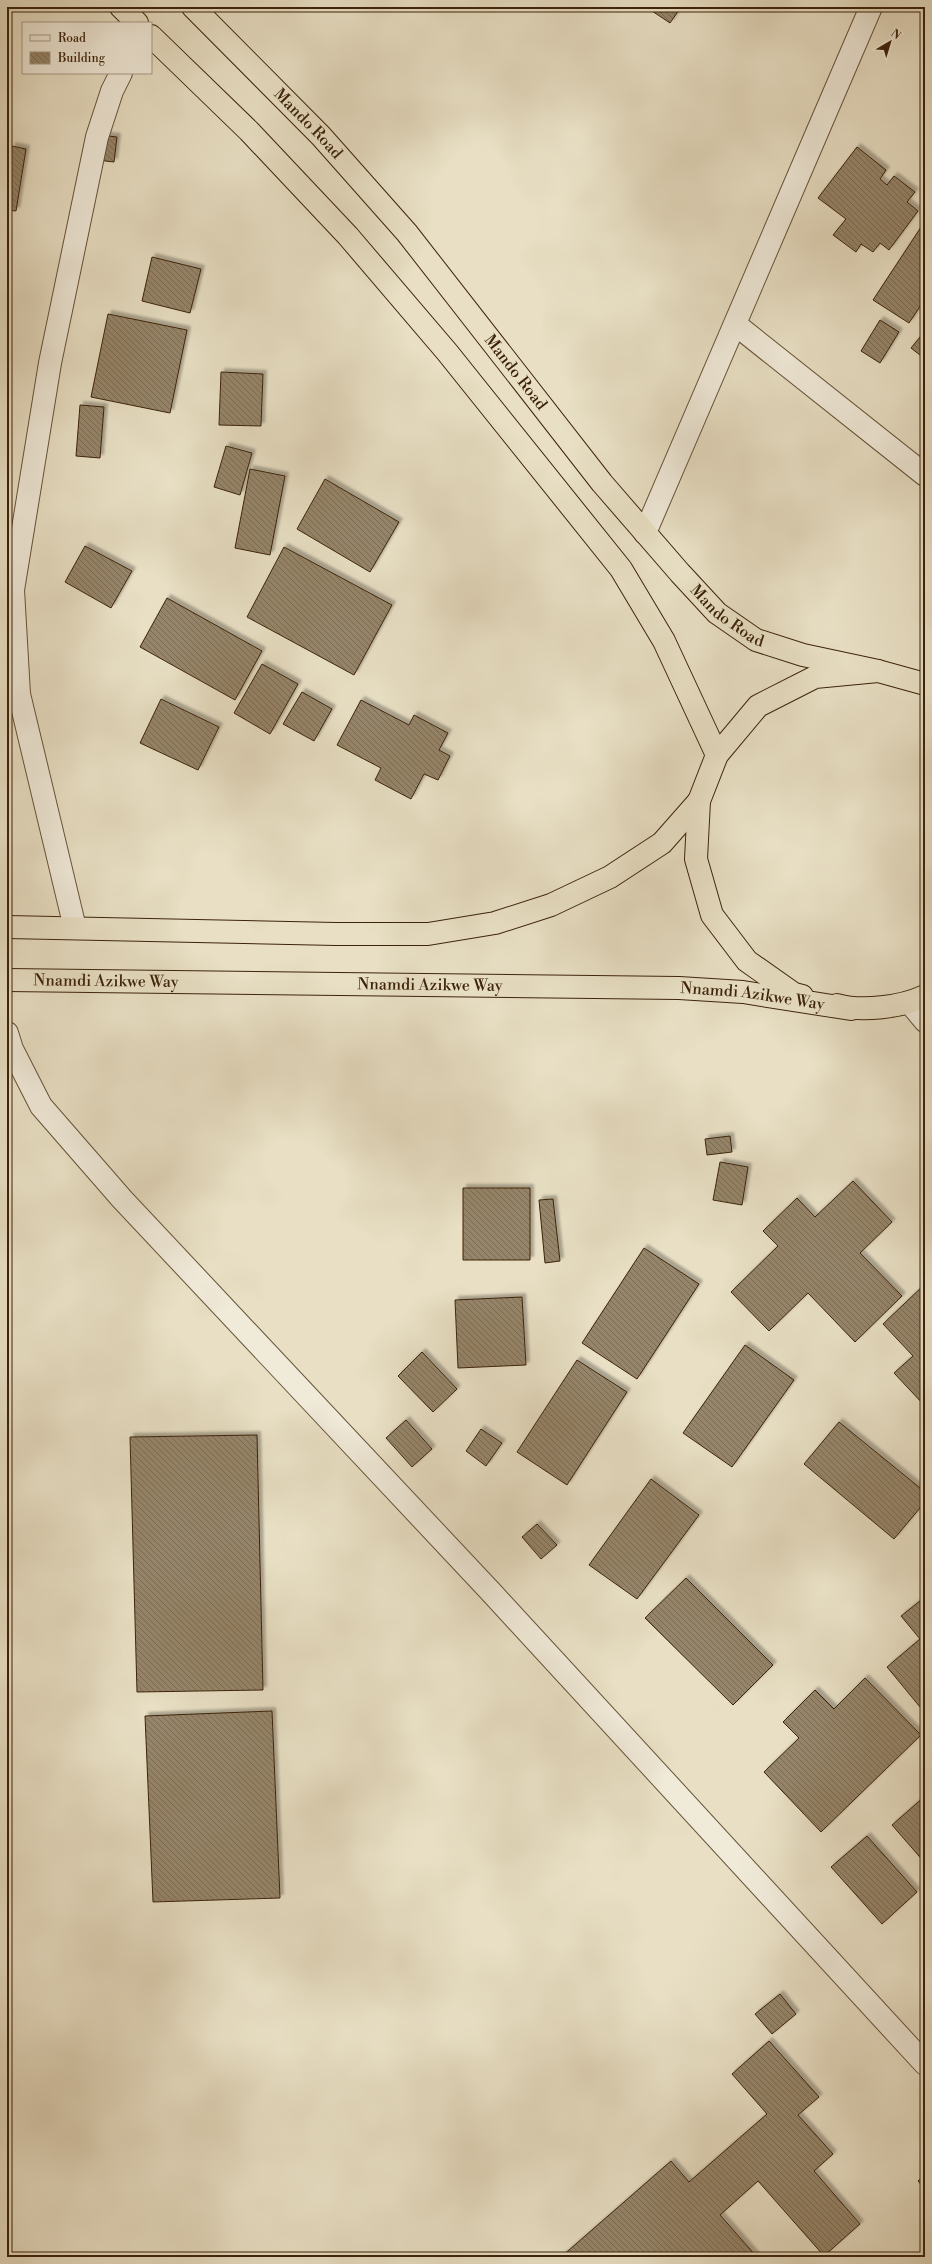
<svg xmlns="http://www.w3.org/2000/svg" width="932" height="2264" viewBox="0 0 932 2264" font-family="'Libre Bodoni',serif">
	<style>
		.building { fill: url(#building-back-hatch); stroke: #3c2309; filter: url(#shadow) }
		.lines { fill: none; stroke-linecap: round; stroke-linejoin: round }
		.minor-casing { stroke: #675238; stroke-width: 24 }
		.highway-casing { stroke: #3c2309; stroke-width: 24 }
		.minor { stroke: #f0ead9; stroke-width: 22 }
		.highway { stroke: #e8dfc4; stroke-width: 22 }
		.labels { text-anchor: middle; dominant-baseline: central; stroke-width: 4; stroke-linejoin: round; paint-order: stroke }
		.street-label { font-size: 16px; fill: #3c2309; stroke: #f0ead9 }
	</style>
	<defs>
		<pattern id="building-back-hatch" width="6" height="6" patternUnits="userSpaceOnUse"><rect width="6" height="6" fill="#95856a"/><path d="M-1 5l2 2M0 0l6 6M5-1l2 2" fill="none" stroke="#7b6c55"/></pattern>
		<filter id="shadow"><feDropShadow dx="3.5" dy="-3.5" stdDeviation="1" flood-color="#0004"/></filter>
	</defs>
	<rect width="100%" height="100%" fill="#e8dfc4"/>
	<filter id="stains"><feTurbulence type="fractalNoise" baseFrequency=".005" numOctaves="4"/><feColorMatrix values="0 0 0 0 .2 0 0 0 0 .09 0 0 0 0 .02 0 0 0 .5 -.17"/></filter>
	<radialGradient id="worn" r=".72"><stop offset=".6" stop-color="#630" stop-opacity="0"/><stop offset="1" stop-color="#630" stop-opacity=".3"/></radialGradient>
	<path class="building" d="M646,7h35l-11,16z
		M100,135l17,2 -3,25 -17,-2z
		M12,146l14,3 -10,62 -9,-1v-28z
		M857,147l29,23 -6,9 7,6 7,-9 21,16 -8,10 11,9 -29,39 -9,-7 -7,9 -12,-8 -5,8 -23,-17 13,-16 -28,-21z
		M925,221v78l-16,24 -36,-23z
		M152,257l49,12 -11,44 -48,-12z
		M108,314l79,16 -17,83 -79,-16z
		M925,317v8l-4,-4z
		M880,320l19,12 -19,31 -19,-12z
		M925,331v28l-14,-11z
		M221,372l42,2 -2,52 -42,-1z
		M80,405l24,2 -4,51 -24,-2z
		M226,446l26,7 -12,42 -26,-8z
		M250,469l35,7 -15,79 -35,-7z
		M325,479l74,43 -29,50 -73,-43z
		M85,546l47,25 -21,37 -46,-26z
		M284,547l108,58 -38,70 -107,-58z
		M167,598l95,53 -27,49 -95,-53z
		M262,664l36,20 -28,50 -36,-21z
		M302,692l30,17 -18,32 -31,-17z
		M161,699l58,28 -21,43 -58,-27z
		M361,700l48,25 5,-10 34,18 -9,17 11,6 -12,24 -14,-6 -13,25 -36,-19 6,-12 -44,-23z
		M730,1136l2,16 -25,3 -2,-16z
		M720,1162l28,5 -6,38 -29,-5z
		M853,1181l39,41 -32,31 42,43 -47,46 -47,-49 -39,38 -38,-39 47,-46 -15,-15 34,-33 18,19z
		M463,1188h67v72h-67z
		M553,1199l7,62 -15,2 -6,-63z
		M644,1248l55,36 -62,95 -55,-36z
		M925,1284v120l-1,1 -30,-32 19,-17 -30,-32z
		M522,1297l4,68 -68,3 -3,-68z
		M745,1345l49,35 -62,87 -49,-34z
		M422,1352l35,37 -24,23 -35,-36z
		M577,1360l50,32 -60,93 -50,-33z
		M406,1420l26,29 -20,18 -26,-29z
		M839,1422l86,70v10l-31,37 -90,-75z
		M481,1429l21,14 -16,23 -20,-15z
		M257,1435l6,255 -126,2 -7,-255z
		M651,1479l48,36 -62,84 -48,-34z
		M537,1524l20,21 -16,14 -19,-22z
		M686,1578l87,87 -40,40 -88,-87z
		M925,1597v116l-38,-46 33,-28 -19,-23z
		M865,1678l56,57 -100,97 -57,-60 35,-34 -16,-16 32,-32 19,19z
		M272,1711l8,187 -127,4 -8,-186z
		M925,1796v67l-33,-38z
		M867,1836l50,56 -35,32 -51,-57z
		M780,1994l16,20 -24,20 -17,-20z
		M769,2041l50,56 -21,18 35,39 -19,17 46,53 -36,32 -66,-75 -38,34 37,42h-196l110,-96 18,21 78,-68 -35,-40z
		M925,2175v14l-7,-8z"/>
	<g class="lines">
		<defs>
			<path id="minor" d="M735,324l190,151
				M645,533l226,-526
				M75,928l-56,-234 -6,-104 37,-227 47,-226 15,-46 9,-18
				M910,1003l15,18
				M7,1033l5,16 29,57 81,93 369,393 434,472"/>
			<g id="highway">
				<path d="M121,7l16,16"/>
				<path id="s1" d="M193,7l128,129 86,97 195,250 78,90 37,40 39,27 47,15 75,16"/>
				<path d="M151,36l98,95 99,105 99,116 174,217 43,72 53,114"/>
				<path d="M7,927l329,7h92l67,-11 56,-18 59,-28 52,-34 37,-42"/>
				<path id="s2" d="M7,980l672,8 64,4 108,17"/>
				<path d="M802,996l-8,-2 -47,-33 -35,-46 -16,-56 3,-58 18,-46 41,-49 57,-29 63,-6 47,13"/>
				<path d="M837,1005c25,7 65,2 88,-9"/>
			</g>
		</defs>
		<use href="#minor" class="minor-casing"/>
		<use href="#highway" class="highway-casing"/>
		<use href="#minor" class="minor"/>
		<use href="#highway" class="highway"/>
	</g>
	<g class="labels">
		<g class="street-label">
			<text stroke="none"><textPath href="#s1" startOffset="164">Mando Road</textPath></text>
			<text stroke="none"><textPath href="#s1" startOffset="488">Mando Road</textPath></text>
			<text stroke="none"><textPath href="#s1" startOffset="812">Mando Road</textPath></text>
			<text stroke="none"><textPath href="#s2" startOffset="99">Nnamdi Azikwe Way</textPath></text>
			<text stroke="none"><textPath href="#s2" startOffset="423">Nnamdi Azikwe Way</textPath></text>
			<text stroke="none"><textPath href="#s2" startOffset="746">Nnamdi Azikwe Way</textPath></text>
		</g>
	</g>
	<rect width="932" height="2264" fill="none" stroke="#e8dfc4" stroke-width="24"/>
	<rect x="8" y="8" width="916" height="2248" fill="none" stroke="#3c2309" stroke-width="2"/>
	<rect x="12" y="12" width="908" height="2240" fill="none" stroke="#3c2309"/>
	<rect x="22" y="22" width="130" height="52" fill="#f0ead9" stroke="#a89a86"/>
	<rect x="30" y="35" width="20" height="6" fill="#f0ead9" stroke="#a89a86"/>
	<text x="58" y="42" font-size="12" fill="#3c2309">Road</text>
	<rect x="30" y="52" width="20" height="12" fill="url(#building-back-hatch)" stroke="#a89a86"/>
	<text x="58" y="62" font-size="12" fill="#3c2309">Building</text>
	<g transform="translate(890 42) rotate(38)" stroke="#f0ead9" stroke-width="3" paint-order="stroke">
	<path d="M0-3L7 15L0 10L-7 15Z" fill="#3c2309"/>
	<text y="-6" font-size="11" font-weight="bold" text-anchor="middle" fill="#3c2309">N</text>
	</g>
	<rect width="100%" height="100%" filter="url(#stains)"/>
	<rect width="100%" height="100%" fill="url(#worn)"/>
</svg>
